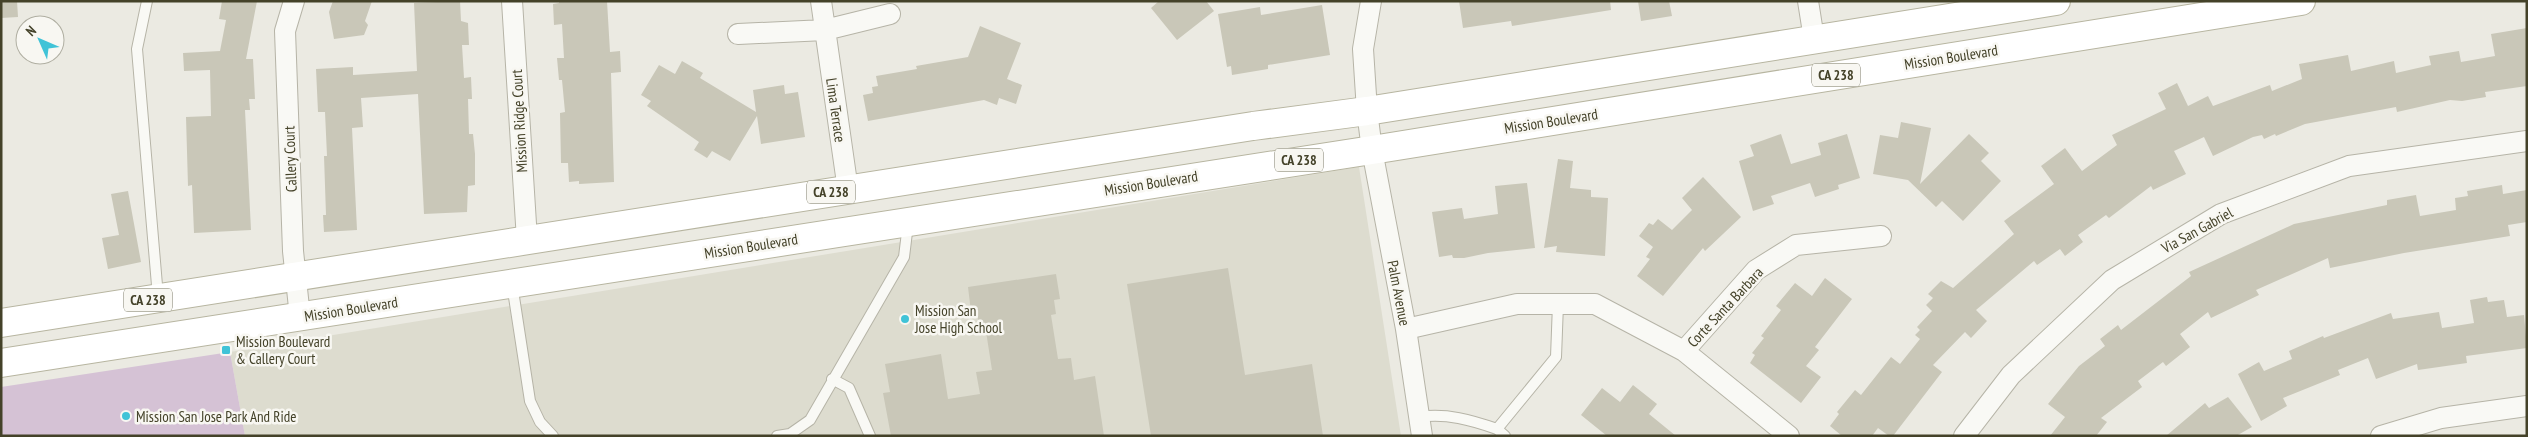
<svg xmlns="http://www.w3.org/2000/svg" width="2528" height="437" viewBox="0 0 2528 437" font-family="'PT Sans Narrow',sans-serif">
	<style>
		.built { fill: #dddccf }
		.green { fill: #d5c2d5 }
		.building { fill: #c9c7b8 }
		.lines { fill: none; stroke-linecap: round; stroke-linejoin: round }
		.lane-casing { stroke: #b6b4a7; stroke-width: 12 }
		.street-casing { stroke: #b6b4a7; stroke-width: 22 }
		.primary-casing { stroke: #b7b5a0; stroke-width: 30 }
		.lane { stroke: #f9f9f5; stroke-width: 10 }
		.street { stroke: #f9f9f5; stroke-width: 20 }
		.primary { stroke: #fff; stroke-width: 28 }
		.poi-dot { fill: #40c3d7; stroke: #f8f7f2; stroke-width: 2 }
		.labels { text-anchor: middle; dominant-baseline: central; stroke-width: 5; stroke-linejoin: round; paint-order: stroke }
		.shield { fill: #f8f7f2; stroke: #7a7865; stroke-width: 1 }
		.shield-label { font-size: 14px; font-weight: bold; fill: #444229 }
		.street-label { font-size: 15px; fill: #444229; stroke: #f8f7f2 }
		.poi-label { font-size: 15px; fill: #444229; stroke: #f8f7f2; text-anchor: start }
	</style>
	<rect width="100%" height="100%" fill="#ebeae2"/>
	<path class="built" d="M1359,167l42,269h-1156l-15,-84z"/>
	<path class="green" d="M230,352l15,84h-244v-49z"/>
	<path class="building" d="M1,1h16l1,16 -17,1z
		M222,1h35l-11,58h7l2,40h-6l1,11h-5l6,120 -57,3 -2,-48 -4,1 -2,-69 25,-1 -1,-46 -26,1 -1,-18 37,-2 6,-31 -7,-1z
		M333,1h39l-7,20 3,4 -4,10 -30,4 -5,-27z
		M460,1l1,20 7,2 1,22h-7l2,33 7,-1 1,22h-4l1,35h4l2,20v31l-7,1 -1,26 -43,2 -6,-120 -57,4 2,29 -11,1 5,102 -33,2 -1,-17h3l-2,-59h3l-2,-44h-7l-2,-43 37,-2v8l64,-4 -3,-68z
		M559,1h48l3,51 10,-1 1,21 -10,1 3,109 -35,2v-3l-10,1 -1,-19h-7l-1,-50 5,-1 -3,-32h-3l-2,-22h7l-2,-34 -8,1 -1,-21 6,-1z
		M1159,1h47l8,10 -37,29 -26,-32z
		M1459,1h151l1,9 -99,16 -1,-5 -48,7z
		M1638,1h31l3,15 -31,5z
		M1322,5l8,50 -62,10v4l-36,6 -1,-9 -4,1 -9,-53 42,-7 1,8z
		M980,26l41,17 -14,36 15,6 -6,19 -17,-6 -2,7 -13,-5 -116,21 -5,-26 10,-2 -1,-6 6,-1 -2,-10 41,-7 -1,-3 52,-9z
		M2527,28v58l-42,6 1,5 -24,4 -12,-1 -53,12 -1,-5 -91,17 -29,12 -1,-2 -11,5 -2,-4 -9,2 -40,19 -9,-19 -30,14 12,23 -33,16 -2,-4 -42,32 -3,-3 -28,20 5,7 -18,14 -5,-7 -23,16 -3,-4 -58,49 11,11 -16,17 -6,-6 -32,33 9,7 -49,64h-4l-11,-8 -6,8h-30l-12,-10 9,-12 -2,-2 18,-22 6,5 30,-38 9,7 20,-25 -5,-4 5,-5 -3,-3 15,-16 -6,-6 7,-7 -5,-4 13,-13 12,7 61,-54 -10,-13 50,-37 -13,-18 24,-18 17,23 35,-26 -5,-10 54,-26 -8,-16 19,-10 11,23 20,-10 5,10 57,-21 2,6 30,-12 -3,-15 49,-9 3,16 43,-10 2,12 35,-8 -2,-9 30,-5 2,11 34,-6 -4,-22z
		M682,61l21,12 -3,5 56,34 -3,-22 31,-5 1,9 13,-2 7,45 -44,7 -4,-28 -27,45 -18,-10 -5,7 -13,-8 5,-8 -52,-36 4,-5 -10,-6 18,-30 16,9z
		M1901,122l30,6 -11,56 49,-50 20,19 -8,8 20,20 -38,40 -21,-20 -6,6 -28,-27 -35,-6 7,-39 18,3z
		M1781,134l10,30 30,-9 -3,-12 29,-9 13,44 -22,7 1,4 -24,8 -5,-14 -39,13 3,8 -21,7 -14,-50 15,-5 -4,-11z
		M1558,159l15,2 -3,27 21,2v7l17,1 -3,58 -49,-4 1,-6 -13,2z
		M1703,177l38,40 -36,34 -2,-3 -40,48 -26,-20 13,-17 -4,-2 7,-10 -14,-11 10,-13 4,2 5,-6 14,11 20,-20 -10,-12z
		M1527,183l8,65 -47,5 -24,5h-11l-1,-3 -13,2 -7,-45 30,-4 2,11 34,-5 -3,-28z
		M2502,185l1,9 24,-4v32l-19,3 2,11 -106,17 -74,15 -2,-10 -72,32 3,5 -48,23 -3,-6 -28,22 10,13 -24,19 -3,-4 -25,19 4,6 -41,31 6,4 -11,14h-46l15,-19 -17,-13 31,-38 26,-20 -5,-7 18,-14 3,5 70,-54 -2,-4 105,-48 93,-19v-5l29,-5 4,21 36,-6 -1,-12 13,-2 -1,-5z
		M128,191l13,71 -33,7 -6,-31 17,-3 -8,-41z
		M1228,268l17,107 67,-11 11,72h-172l-24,-152z
		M1056,274l4,25 -6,1 2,14 -5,1 7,44 13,-1 3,22 21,-4 9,60h-213l-8,-43 7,-1 -5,-28 56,-10 7,45 32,-5 -4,-22 16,-2 -7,-45 -6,1 -2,-15 -6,1 -3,-25z
		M1825,278l27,21 -37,48 4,3 -13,16 15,11 -20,26 -51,-40 5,-8 -3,-2 12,-15 -3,-2 20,-26 -5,-4 19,-23 17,13z
		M2487,297l1,5 16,-2 3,17 17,-2 3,33 -61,8 1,7 -49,7 -1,-6 -41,15 -8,-21 -30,12 2,5 -57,23 4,8 -26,15 -23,-47 21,-12 5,9 28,-12 -3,-8 34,-15 1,2 67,-25 2,6 46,-7 3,16 32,-5 -4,-23z
		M1633,385l24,19 -8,10 27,22h-69l-26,-21 21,-27 18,14z
		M2228,397l24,30 -16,9h-70l39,-33 4,5z"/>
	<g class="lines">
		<defs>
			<path id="lane" d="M147,1l-10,48 21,248
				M512,284l18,117 10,21 13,14
				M832,379l17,9 21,48
				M1419,417c28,-4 52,3 78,12
				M777,436l13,-2 20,-14 94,-163 4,-33
				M1505,436l-8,-7 59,-72 2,-53"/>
			<path id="street" d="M294,1l-9,30 8,220 7,66
				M512,1l15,239
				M821,1l27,189
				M1371,1l-8,48 4,62 5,39 34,179 16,107
				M1808,1l6,38
				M738,34l87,-4 65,-16
				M1406,329l111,-25h78l89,47 105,85
				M1684,351l72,-81 40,-25 85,-9
				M1964,436l47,-61 101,-95 109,-66 128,-48 178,-25
				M2381,436l60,-18 86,-12"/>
			<path id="primary" d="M1,323l1252,-197 114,-15 689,-110
				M1,363l1371,-213 929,-149"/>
		</defs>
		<use href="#lane" class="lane-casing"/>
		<use href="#street" class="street-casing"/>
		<use href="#primary" class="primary-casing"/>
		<use href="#lane" class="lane"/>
		<use href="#street" class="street"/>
		<use href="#primary" class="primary"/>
	</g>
	<g class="poi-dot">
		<circle cx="905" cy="319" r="5"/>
		<rect x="221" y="345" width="10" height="10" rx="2.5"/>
		<circle cx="126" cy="416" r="5"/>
	</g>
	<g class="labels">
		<g class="shield">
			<rect x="1812" y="63.5" width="48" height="23" rx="4"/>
			<rect x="1275" y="148.5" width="48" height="23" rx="4"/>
			<rect x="807" y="180.5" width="48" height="23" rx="4"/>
			<rect x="124" y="288.5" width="48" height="23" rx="4"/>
		</g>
		<g class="shield-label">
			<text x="1836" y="75">CA 238</text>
			<text x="1299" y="160">CA 238</text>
			<text x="831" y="192">CA 238</text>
			<text x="148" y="300">CA 238</text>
		</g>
		<g class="street-label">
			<text transform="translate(1951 57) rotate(-9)">Mission Boulevard</text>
			<text transform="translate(836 110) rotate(82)">Lima Terrace</text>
			<text transform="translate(519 121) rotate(-93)">Mission Ridge Court</text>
			<text transform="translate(1551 121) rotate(-9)">Mission Boulevard</text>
			<text transform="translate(290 159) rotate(-92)">Callery Court</text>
			<text transform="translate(1151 183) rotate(-9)">Mission Boulevard</text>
			<text transform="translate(2197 230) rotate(-29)">Via San Gabriel</text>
			<text transform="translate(751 246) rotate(-9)">Mission Boulevard</text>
			<text transform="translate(1399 293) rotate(79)">Palm Avenue</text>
			<text transform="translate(1725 307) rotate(-47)">Corte Santa Barbara</text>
			<text transform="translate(351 309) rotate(-9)">Mission Boulevard</text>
		</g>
		<g class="poi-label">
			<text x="915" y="310">Mission San<tspan x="915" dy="17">Jose High School</tspan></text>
			<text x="236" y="341">Mission Boulevard<tspan x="236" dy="17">&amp; Callery Court</tspan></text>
			<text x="136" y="416">Mission San Jose Park And Ride</text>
		</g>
	</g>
	<rect width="2528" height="437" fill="none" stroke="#444229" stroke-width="5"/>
	<g transform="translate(40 40) rotate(315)"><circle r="24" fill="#f8f7f2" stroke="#b0afa2"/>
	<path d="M0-4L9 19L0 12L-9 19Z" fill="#40c3d7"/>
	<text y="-8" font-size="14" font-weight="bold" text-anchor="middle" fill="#444229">N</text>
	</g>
</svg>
